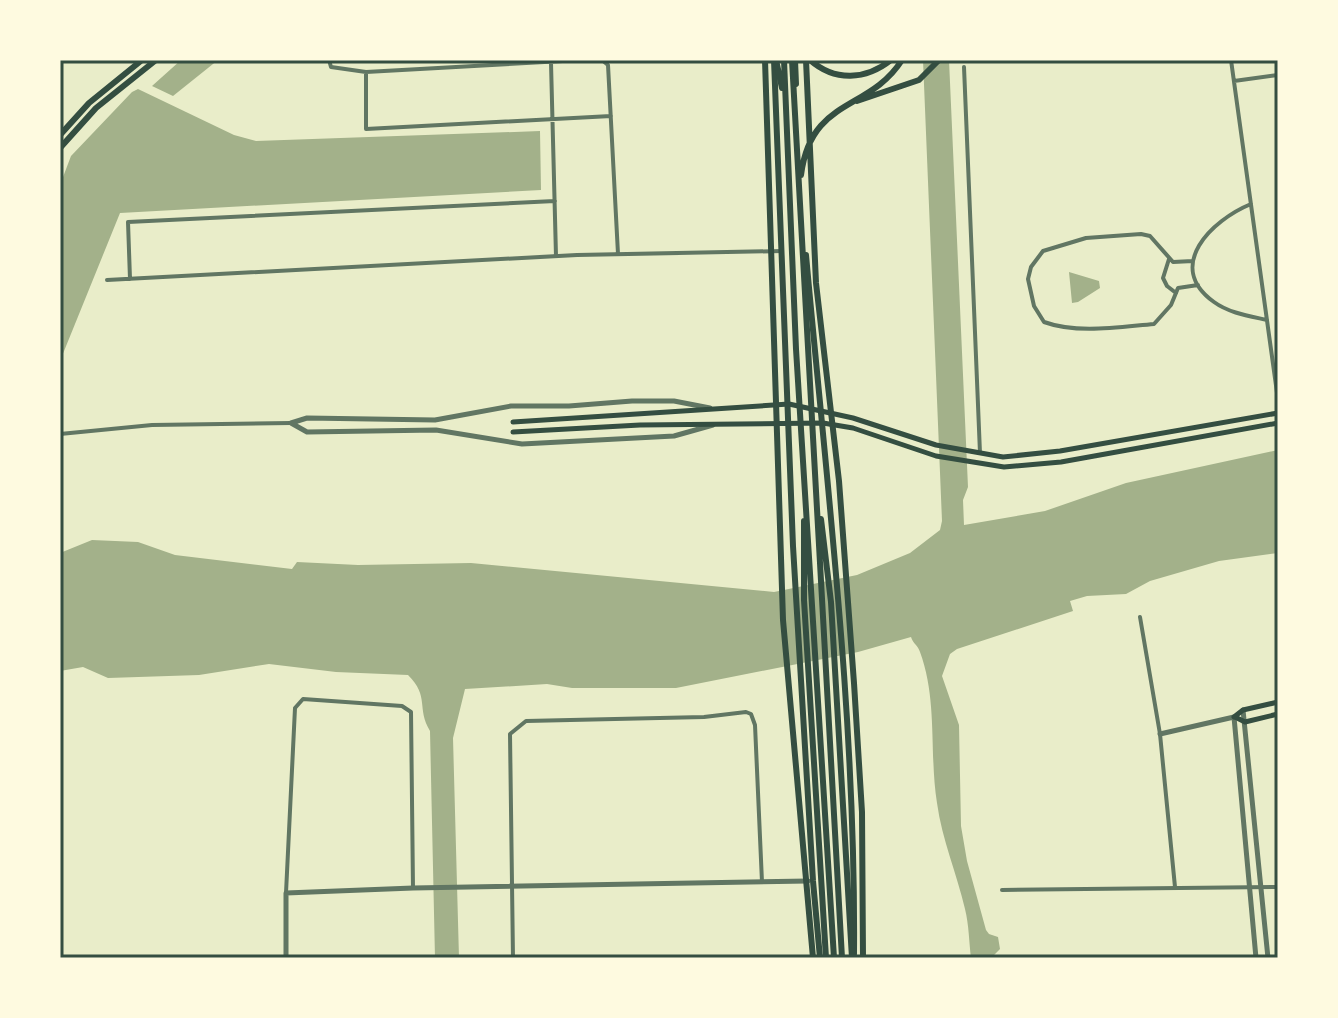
<svg xmlns="http://www.w3.org/2000/svg" width="1338" height="1018" viewBox="0 0 1338 1018" font-family="Jost,sans-serif">
	<style>
		.water { fill: #a3b18a }
		.lines { fill: none; stroke-linecap: round; stroke-linejoin: round }
		.minor { stroke: #617663; stroke-width: 4 }
		.tertiary { stroke: #617663; stroke-width: 5 }
		.secondary { stroke: #344e41; stroke-width: 5 }
		.primary { stroke: #344e41; stroke-width: 6 }
		.trunk { stroke: #344e41; stroke-width: 6 }
		.neatline { fill: none; stroke: #344e41; stroke-width: 3 }
	</style>
	<rect width="100%" height="100%" fill="#e9edc9"/>
	<path class="water" d="M181,60h37l-45,36 -21,-10z
		M923,60h26l19,427 -5,13 1,25 81,-14 81,-28 152,-33v103l-59,8 -69,20 -24,13 -39,2 -17,5 3,10 -116,38 -7,5 -8,22 17,49 2,101 6,35 19,69 3,4 9,3 2,12 -9,9h-20c-2,-16 -2,-33 -6,-49 -8,-35 -23,-69 -28,-106 -8,-50 1,-102 -17,-151 -2,-7 -7,-8 -9,-15l-53,15 -182,36h-104l-25,-4 -82,5 -12,49 6,220h-24l-5,-227c-14,-23 0,-34 -22,-56l-72,-3 -67,-8 -70,11 -91,3 -25,-11 -23,4v-118l32,-13 46,2 37,13 117,14 5,-7 61,3 113,-2 303,29 83,-17 53,-22 30,-23 2,-9z
		M138,89l96,46 22,6 284,-10 1,59 -421,23 -60,148v-176l11,-29 61,-64z
		M1069,272l30,9 1,7 -22,14 -6,1z"/>
	<g class="lines">
		<path class="minor" d="M329,60l2,7 35,5 215,-12
			M602,60l6,5 10,189
			M1231,60l47,340
			M551,63l5,193
			M964,67l16,386
			M366,72v57l245,-13
			M1234,81l44,-6
			M1251,204c-39,16 -87,62 -37,98 15,11 35,14 53,18
			M1169,259l-6,19 4,8 9,7
			M1193,261l-20,1 -23,-26 -9,-2 -55,4 -43,13 -12,16 -3,12 6,27 10,16c33,12 75,5 110,2l17,-19 7,-17 20,-3
			M130,279l-2,-57 427,-21
			M107,280l470,-25 205,-4
			M60,434l92,-9 139,-2
			M1140,617l20,117 15,153
			M1002,890l276,-3
			M286,893l9,-185 8,-9 99,7 9,6 2,176
			M513,958l-3,-224 16,-13 178,-4 42,-5 5,2 4,11 7,157"/>
		<path class="tertiary" d="M291,423l16,9 129,-2 86,14 152,-8 39,-11
			M291,423l16,-5 128,2 76,-14h58l63,-5h42l36,7
			M1243,710l25,248
			M1160,734l74,-17 22,241
			M286,958v-65l127,-5 395,-7"/>
		<path class="secondary" d="M513,422l276,-18 64,14 83,27 67,12 57,-6 218,-38
			M513,432l127,-7 183,-2 30,5 83,28 68,11 57,-5 217,-39
			M1234,717l9,-7 35,-8
			M1235,717l10,5 33,-8"/>
		<path class="primary" d="M774,60l19,486 20,335 7,77
			M795,60l1,24
			M806,255c21,233 50,465 48,699"/>
		<path class="trunk" d="M765,60l18,560 30,338
			M776,60l6,28
			M784,60l12,289 38,609
			M792,60l50,898
			M806,60l10,223 23,198 15,202 8,129 1,146
			M810,60c25,22 56,20 81,0
			M857,101l62,-21 20,-20
			M60,135l29,-32 53,-43
			M60,148l36,-40 60,-48
			M801,175c10,-78 68,-63 101,-115
			M821,519l10,83 21,356
			M804,521v79l22,358"/>
	</g>
	<rect width="1338" height="1018" fill="none" stroke="#fefae0" stroke-width="124"/>
	<rect x="62" y="62" width="1214" height="894" class="neatline"/>
</svg>
